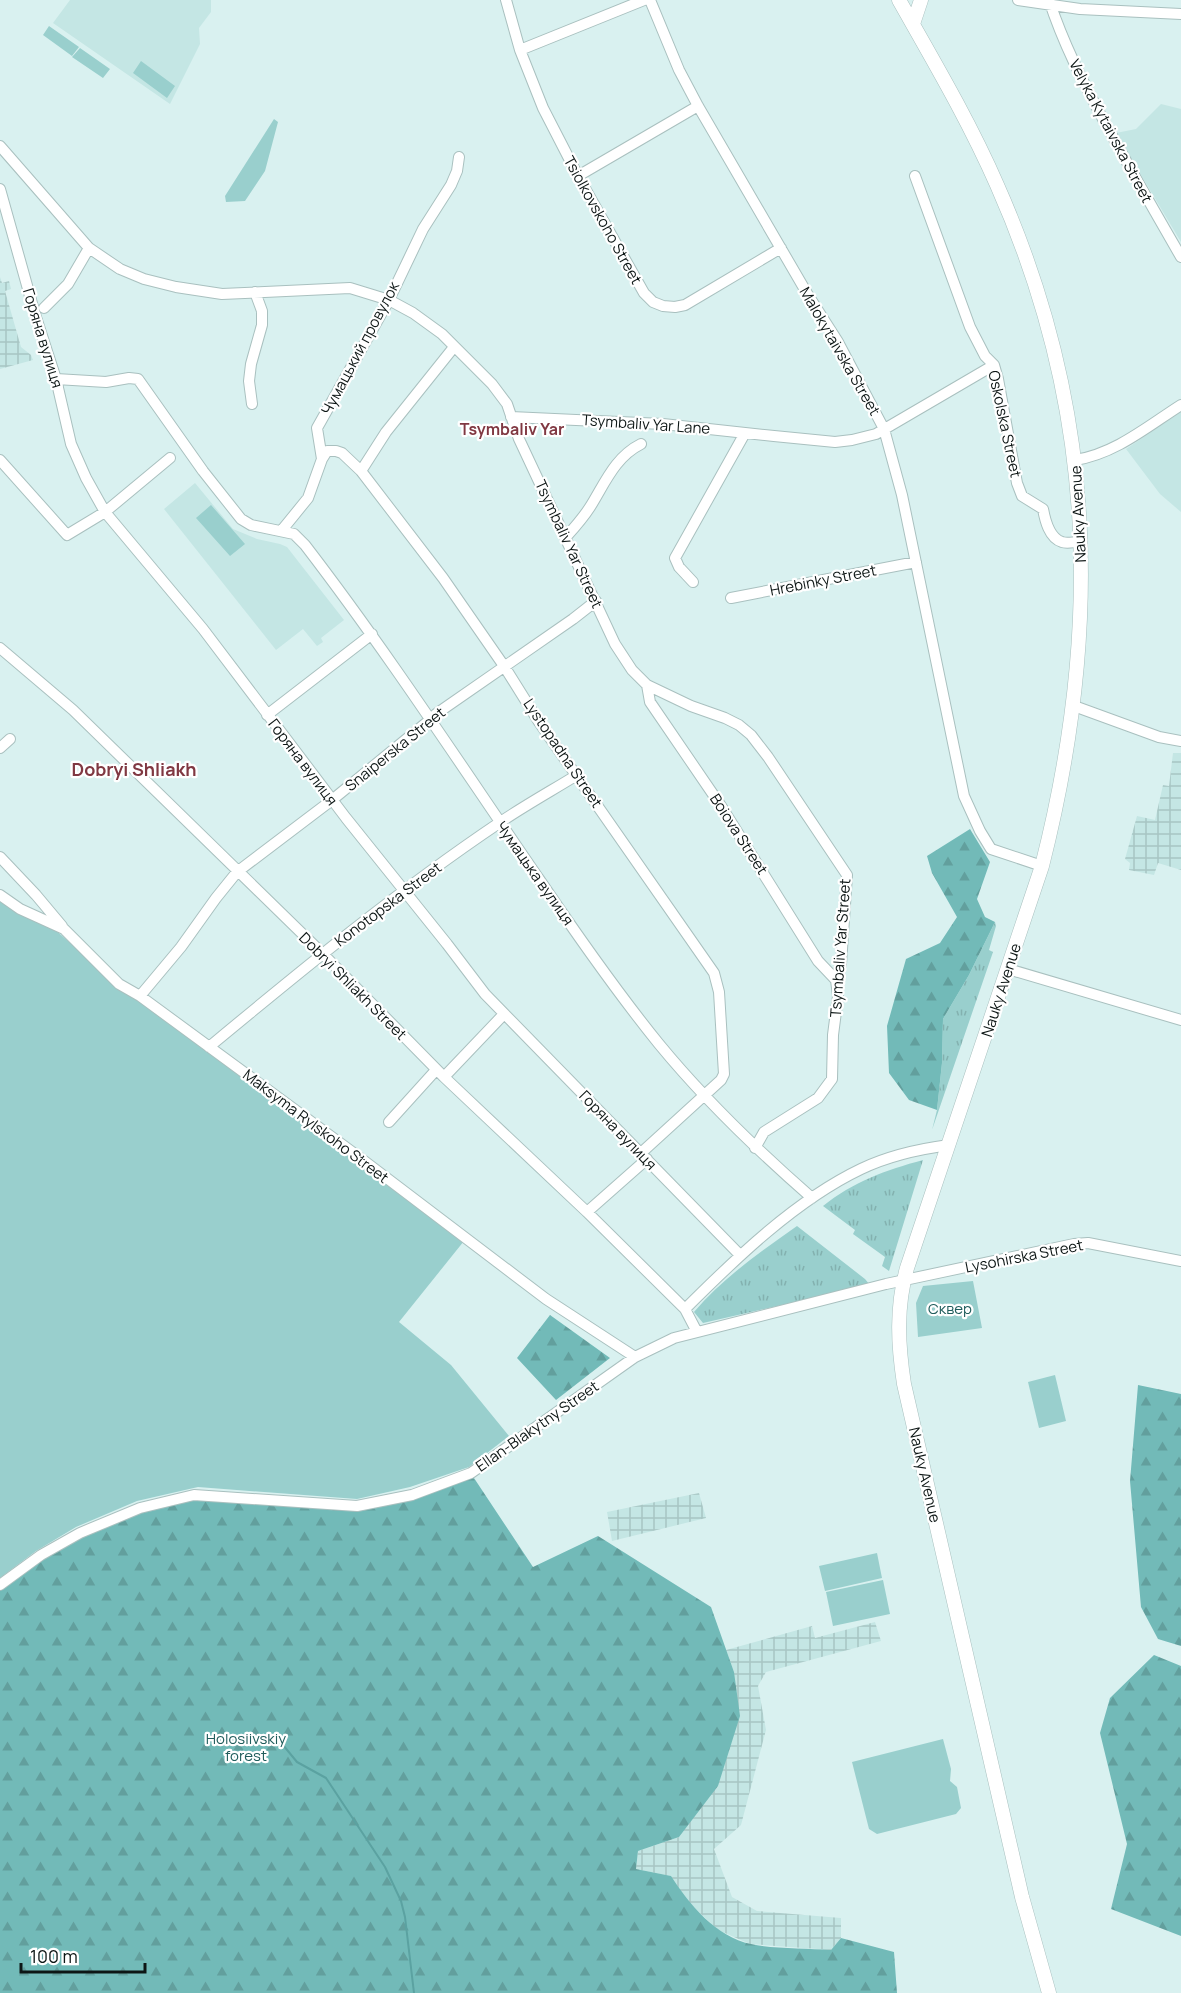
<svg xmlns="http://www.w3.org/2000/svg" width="1181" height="1993" viewBox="0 0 1181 1993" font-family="Manrope,sans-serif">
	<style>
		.built { fill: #c4e6e4 }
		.industrial { fill: url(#industrial-grid) }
		.grass { fill: url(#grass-tufts) }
		.forest { fill: url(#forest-firs) }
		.green { fill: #99cfcd }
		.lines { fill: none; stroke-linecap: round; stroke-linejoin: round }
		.stream { stroke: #5ba2a1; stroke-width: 2 }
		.minor-casing { stroke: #a9c0bf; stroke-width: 12 }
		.major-casing { stroke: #a9c0bf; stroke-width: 15 }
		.minor { stroke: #fff; stroke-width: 10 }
		.major { stroke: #fff; stroke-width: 14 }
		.labels { text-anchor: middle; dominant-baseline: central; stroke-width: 4.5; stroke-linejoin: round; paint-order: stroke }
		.street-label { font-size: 15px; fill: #0d1615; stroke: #fff }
		.park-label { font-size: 15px; fill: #205d5c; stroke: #fff }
		.neighbourhood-label { font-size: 16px; font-weight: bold; fill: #803842; stroke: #fff }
		.quarter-label { font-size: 18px; font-weight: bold; fill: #803842; stroke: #fff }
	</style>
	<defs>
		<pattern id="industrial-grid" width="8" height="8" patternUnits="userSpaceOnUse" patternTransform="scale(1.5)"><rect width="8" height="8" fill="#c4e6e4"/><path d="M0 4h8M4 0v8" fill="none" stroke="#a7c5c3"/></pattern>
		<pattern id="grass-tufts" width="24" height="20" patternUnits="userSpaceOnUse" patternTransform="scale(1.5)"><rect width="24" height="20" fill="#99cfcd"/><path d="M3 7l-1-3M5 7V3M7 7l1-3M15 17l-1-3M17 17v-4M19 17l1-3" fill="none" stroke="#83b1af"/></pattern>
		<pattern id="forest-firs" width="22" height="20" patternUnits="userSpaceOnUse" patternTransform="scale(1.5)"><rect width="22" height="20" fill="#72bab8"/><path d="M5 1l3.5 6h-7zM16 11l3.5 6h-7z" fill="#629f9d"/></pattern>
	</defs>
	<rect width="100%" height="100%" fill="#d9f1f0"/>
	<path class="built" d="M70,0h141v12l-12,16 1,16 -30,60 -117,-81z
		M1161,104l20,5v133l-65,-109 20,-4z
		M1181,412v100l-21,-18 -34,-45z
		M195,483l38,46 24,10 23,5 7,3 57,73 -23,18 2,4 -6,4 -14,-17 -27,21 -112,-141z"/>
	<path class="industrial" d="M0,277l2,6 7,-2 2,8 -6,2 16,56 10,8 2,5 -33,9z
		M1173,753h8v117l-23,-7 -4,12 -25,-5 1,-7 -5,-4 12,-43 18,4 8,-35 6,1z
		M699,1493l7,25 -94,23 -5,-29z
		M875,1622l6,19 -115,31 -8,14 8,44 -25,95 -27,24 18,48 25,14 84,7v20l-10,12 -81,-6 -32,-14 -32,-30 -16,-24 -34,-7 2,-18 41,-14 55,-165 -8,-22 86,-24 3,12z"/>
	<path class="grass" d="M80,48l30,21 -7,9 -31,-21z
		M995,922l1,4 -7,24 4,2 -61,178 5,-20 5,-47 1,-44 26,-44z
		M923,1160l-34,111 -7,-5 3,-9 -32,-23 2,-4 -32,-24c30,-24 63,-36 100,-46z
		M797,1226l68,53 5,6 -167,38 -9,-11c30,-35 66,-60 103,-86z"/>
	<path class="forest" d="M970,829l20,33 -13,37 8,18 10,5 -26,53 -26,44 -1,44 -5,47 -28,-10 -20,-27 -2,-47 19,-67 34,-16 17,-26 -25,-44 -5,-17z
		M550,1315l60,43 -54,42 -39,-42z
		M1138,1385l43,9v252l-23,-7 -17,-32 -11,-126z
		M472,1475l61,92 65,-31 113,71 23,65 6,44 -22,70 -39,51 -41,14 -2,18 35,7c18,28 45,61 80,68 22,5 56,4 80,6l10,-12 53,14 3,41h-897v-405l81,-53 60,-24 53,-13 163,11z
		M1154,1655l27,11v270l-70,-27 16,-65 -27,-111 10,-35z"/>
	<path class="green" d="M49,26l30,21 -7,9 -29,-21z
		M141,61l34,25 -8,12 -34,-25z
		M274,119l4,3 -13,49 -20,30 -19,1 -1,-6z
		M211,505l34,39 -15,12 -34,-38z
		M0,898l52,29 68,60 19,11 325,243 -65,81 52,43 58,71 -40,31 -59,20 -53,12 -159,-12 -61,14 -61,26 -40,24 -36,27z
		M973,1281l9,47 -64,9 -2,-34 7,-17z
		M1055,1375l11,46 -27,7 -11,-46z
		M877,1553l5,25 -57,13 -6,-25z
		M883,1580l7,34 -57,12 -7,-34z
		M943,1739l8,30 -1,12 7,6 4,21 -5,6 -79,20 -8,-5 -17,-67z"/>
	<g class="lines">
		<path class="stream" d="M283,1745l14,17 29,16 59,89 16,34 4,16 9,76"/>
		<defs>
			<path id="minor" d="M506,0l14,50 23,58 35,68 66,117 9,9 10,4 12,1 10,-2 96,-57
				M650,0l29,70 19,36 110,189 30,47 46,87 18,66 62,301 16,35 11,18 51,17
				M1018,0l62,9 101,5
				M1049,0c14,43 34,82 55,121 25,46 51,91 77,136
				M520,50l124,-50
				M0,146l89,102 31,21 24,10 32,8 46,7 128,-6 39,12 24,13 29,21 50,50 15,20 12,35 96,205 17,26 15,15 44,21 34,12 14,7 12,10 17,22 79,118 -6,89 -5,16 2,16 -5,39 -1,44 -14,19 -54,34 -9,16
				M578,176l120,-70
				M915,176l55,151 15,29 9,9 4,14 19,104 5,13 21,13c2,11 6,29 19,33 5,2 14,0 19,-1
				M0,189l35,125 21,65 15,65 15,34 19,34 98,117 143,189 101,126 38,50 254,260
				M44,308l24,-24 21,-36
				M56,379l50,3 23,-4 9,1 65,92 38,48 10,6 43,9 11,11c83,108 157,222 234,334 38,56 77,112 120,165 46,56 98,106 153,154
				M252,404l-3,-23 2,-17 11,-39v-14l-7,-19
				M511,417l152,7 111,12 61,6 17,-2 24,-6 118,-69
				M322,459l5,-8h9l6,2 19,18 82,107 61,88 35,56 175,251 5,19 5,82 -3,6 -80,73
				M0,460l67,75 38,-23 65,-54
				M1075,460c40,-6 73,-34 106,-55
				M361,471l25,-39 68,-85
				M282,530l26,-32 14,-39 -5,-31 72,-128 34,-71 28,-44 6,-14 2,-14
				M566,537c9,-10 17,-19 24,-30 15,-24 25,-50 51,-63
				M693,582l-14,-15 -4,-9 70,-125
				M731,598l185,-36
				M0,648l73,62 249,243 122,124 143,135 98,97 12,23
				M647,685l3,17 71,104 97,155 18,19
				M1074,706l85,31 22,4
				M267,715l105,-81
				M0,748l10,-9
				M0,857l36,38 26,31
				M0,895l20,14 44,20 55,55 21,12 219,161 187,142 89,58
				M1008,969l173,51
				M140,996l41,-49 35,-49 21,-26 95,-72 99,-81 5,-5 137,-95 23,-18
				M209,1047c94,-78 189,-156 290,-224 25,-17 52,-32 78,-48
				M444,1077l60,-63
				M389,1122l47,-52
				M587,1212l60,-53
				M685,1309c50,-50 111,-109 176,-140 27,-13 58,-20 88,-24
				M0,1585l41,-30 39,-22 60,-25 54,-13 163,11 55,-11 59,-22 164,-116 39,-19 212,-54 188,-40 14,-1 93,18"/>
			<path id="major" d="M899,0c34,60 70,121 98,185 100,225 105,445 45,681l-135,402c-11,39 -9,77 -3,116l118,513 27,96
				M913,24l8,-24"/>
		</defs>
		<use href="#minor" class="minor-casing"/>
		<use href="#major" class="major-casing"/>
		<use href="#minor" class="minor"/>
		<use href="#major" class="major"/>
	</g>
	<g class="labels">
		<g class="street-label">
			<text transform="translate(1111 131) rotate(62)">Velyka Kytaivska Street</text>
			<text transform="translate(603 220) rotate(61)">Tsiolkovskoho Street</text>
			<text transform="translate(43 338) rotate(73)">Горяна вулиця</text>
			<text transform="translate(360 348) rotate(-62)">Чумацький провулок</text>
			<text transform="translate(840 351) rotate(60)">Malokytaivska Street</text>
			<text transform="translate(646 424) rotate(4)">Tsymbaliv Yar Lane</text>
			<text transform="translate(1005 424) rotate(78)">Oskolska Street</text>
			<text transform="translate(1078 514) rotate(-93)">Nauky Avenue</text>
			<text transform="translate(569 544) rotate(65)">Tsymbaliv Yar Street</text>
			<text transform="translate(823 580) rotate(-11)">Hrebinky Street</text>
			<text transform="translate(395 749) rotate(-39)">Snaiperska Street</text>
			<text transform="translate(563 753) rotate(56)">Lystopadna Street</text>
			<text transform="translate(303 762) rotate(53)">Горяна вулиця</text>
			<text transform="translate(739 834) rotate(57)">Boiova Street</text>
			<text transform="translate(535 873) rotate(55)">Чумацька вулиця</text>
			<text transform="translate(388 904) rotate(-37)">Konotopska Street</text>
			<text transform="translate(840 948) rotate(-86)">Tsymbaliv Yar Street</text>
			<text transform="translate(353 986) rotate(45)">Dobryi Shliakh Street</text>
			<text transform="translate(1001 990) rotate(-72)">Nauky Avenue</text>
			<text transform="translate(316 1126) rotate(37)">Maksyma Rylskoho Street</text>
			<text transform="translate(618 1130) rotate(46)">Горяна вулиця</text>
			<text transform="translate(1024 1256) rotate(-11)">Lysohirska Street</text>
			<text transform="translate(537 1426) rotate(-35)">Ellan-Blakytny Street</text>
			<text transform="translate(925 1475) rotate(77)">Nauky Avenue</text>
		</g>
		<g class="park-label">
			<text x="950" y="1308">Сквер</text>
			<text x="246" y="1738">Holosiivskiy<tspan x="246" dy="17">forest</tspan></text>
		</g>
		<g class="neighbourhood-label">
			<text x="512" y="429">Tsymbaliv Yar</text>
		</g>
		<g class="quarter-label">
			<text x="134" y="769">Dobryi Shliakh</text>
		</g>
	</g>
	<path d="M21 1963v9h124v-9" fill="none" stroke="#0d1615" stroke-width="3"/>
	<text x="30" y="1963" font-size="18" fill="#0d1615" stroke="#ffffff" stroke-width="4.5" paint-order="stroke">100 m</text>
</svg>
